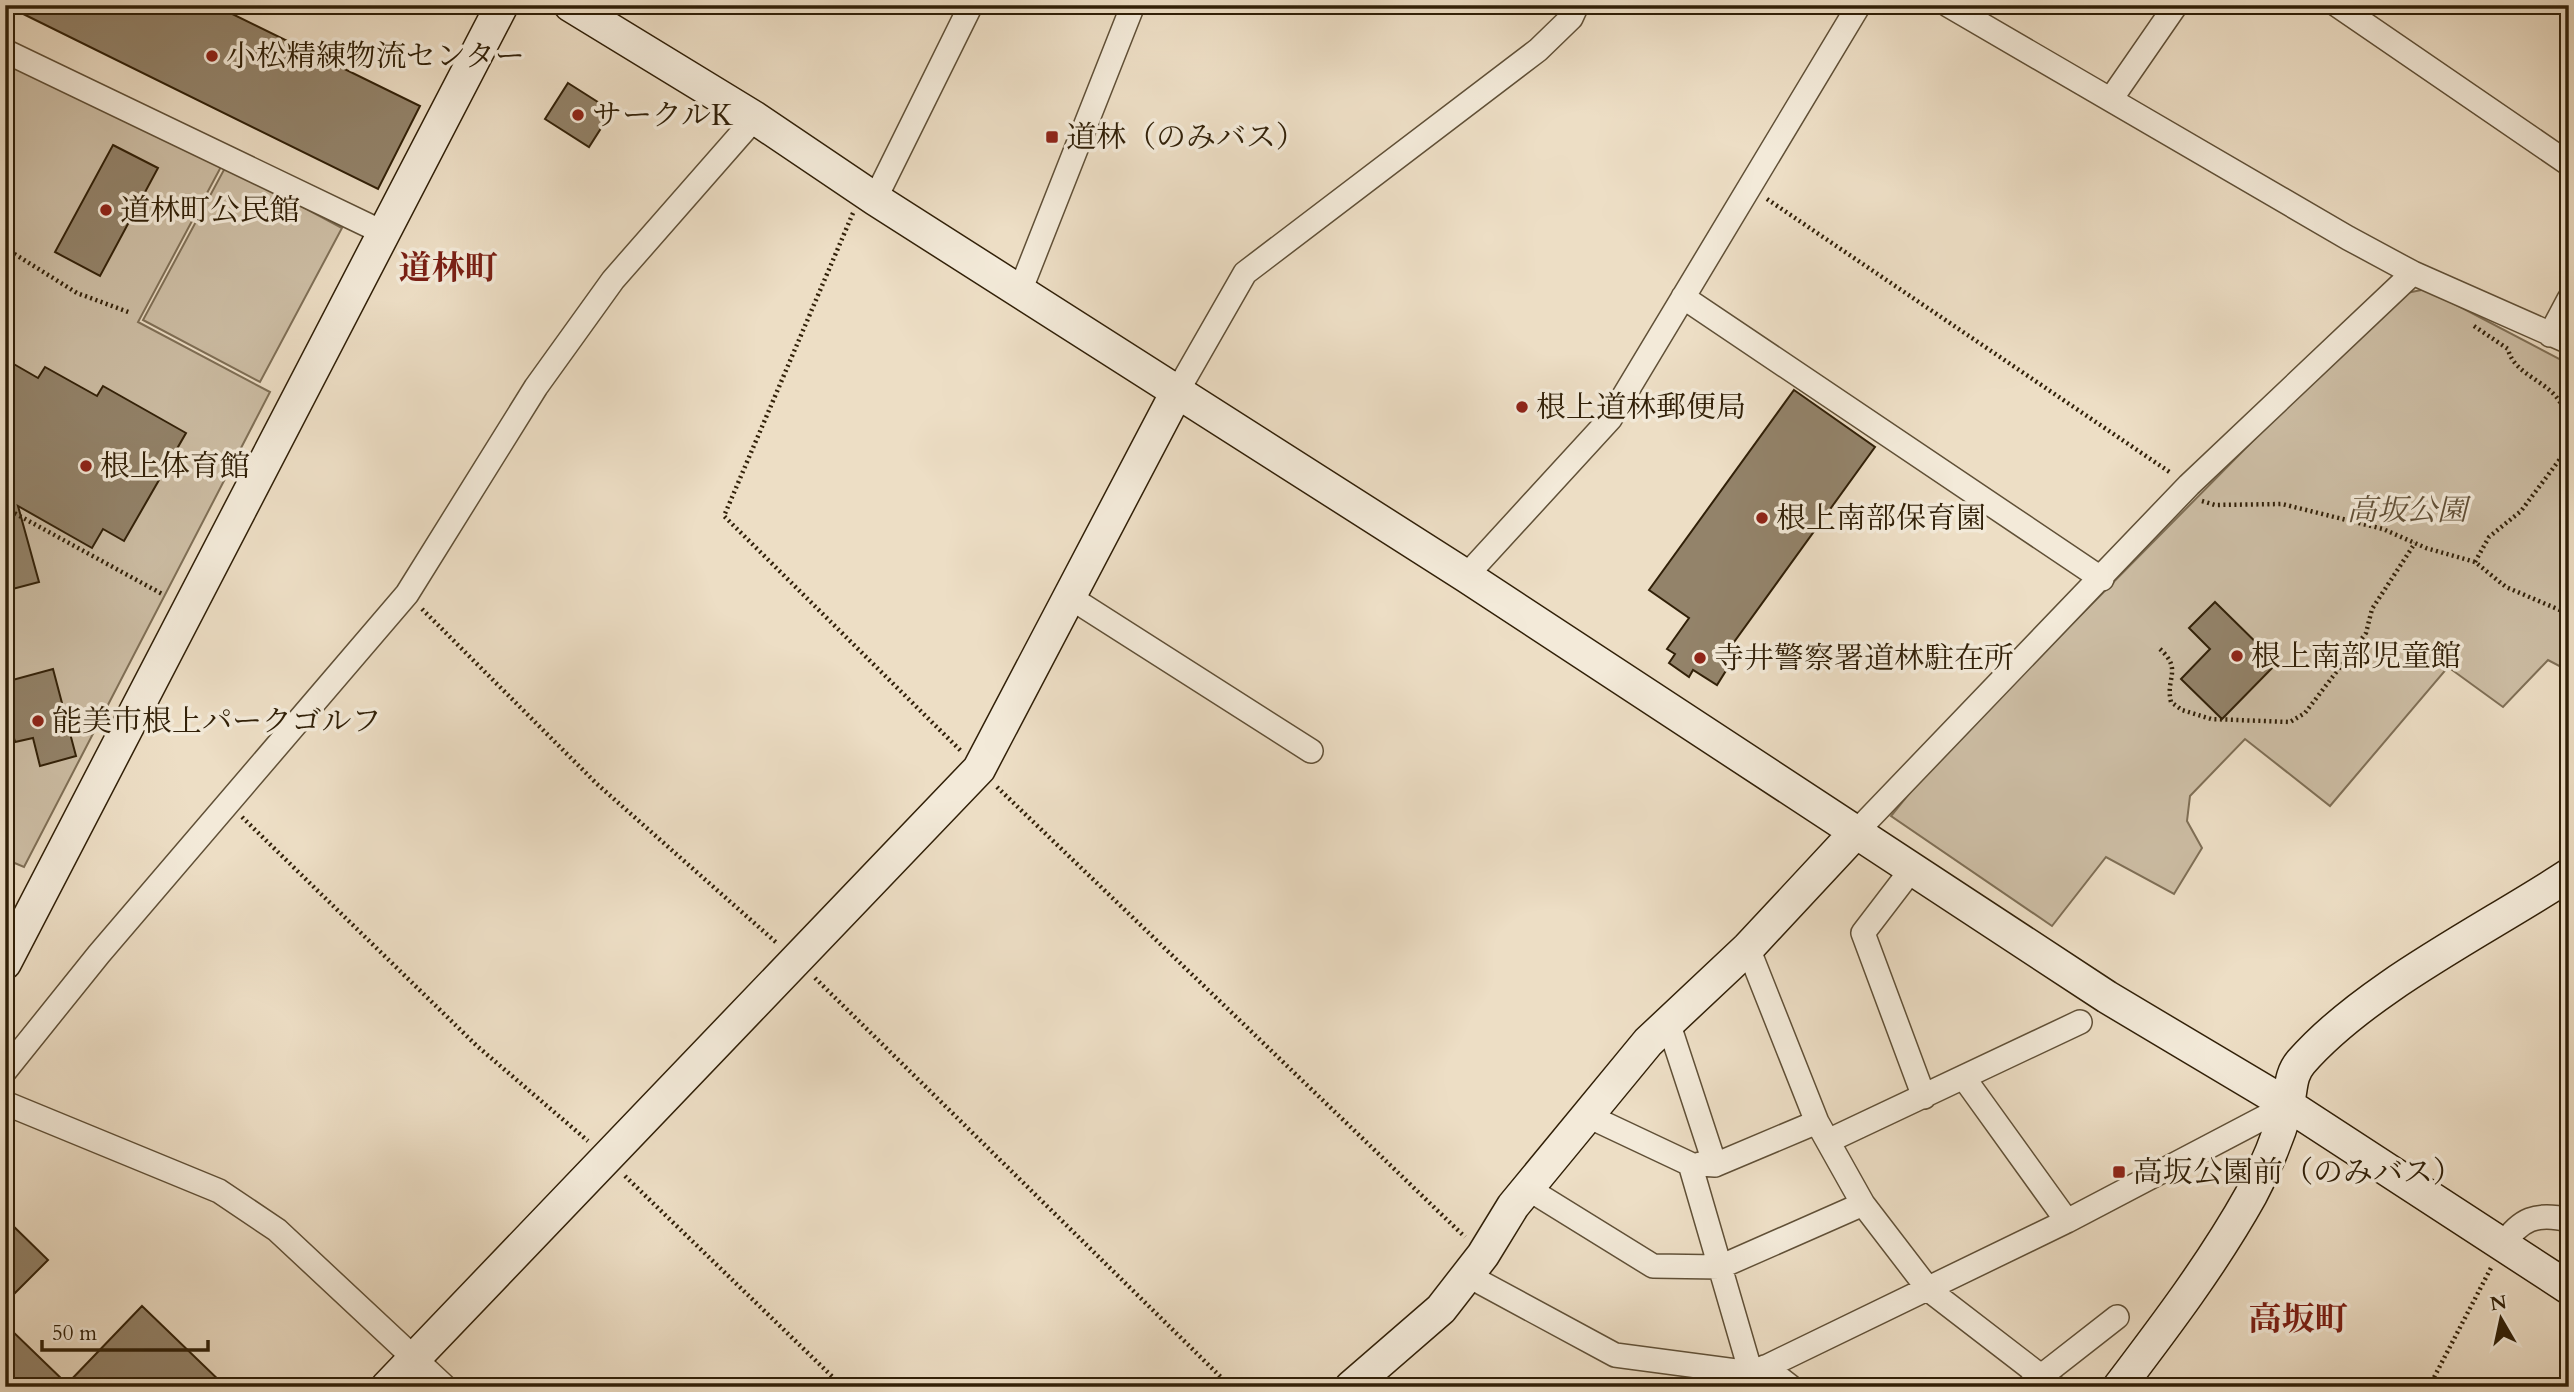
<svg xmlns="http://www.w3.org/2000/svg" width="2574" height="1392" viewBox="0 0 2574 1392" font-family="Cardo,'Noto Serif JP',serif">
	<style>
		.green { fill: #cdbea5; stroke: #7f6f56; stroke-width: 2 }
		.building { fill: #93836a; stroke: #312008; stroke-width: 2 }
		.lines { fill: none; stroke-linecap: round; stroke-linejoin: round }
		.street-casing { stroke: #605037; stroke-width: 26 }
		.secondary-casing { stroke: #312008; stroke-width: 35 }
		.path { stroke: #312008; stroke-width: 4.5; stroke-dasharray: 2 3.5; stroke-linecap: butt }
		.street { stroke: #f3ead9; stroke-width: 23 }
		.secondary { stroke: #f3ead9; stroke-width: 32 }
		.poi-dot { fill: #8f2418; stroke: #f3ead9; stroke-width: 2.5 }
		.labels { text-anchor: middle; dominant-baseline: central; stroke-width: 7; stroke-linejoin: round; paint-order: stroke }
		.poi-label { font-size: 30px; fill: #312008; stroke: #f3ead9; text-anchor: start }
		.park-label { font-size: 30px; font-style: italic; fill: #604f37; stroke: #f3ead9 }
		.quarter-label { font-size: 33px; font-weight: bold; fill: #7a1f14; stroke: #f3ead9 }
	</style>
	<rect width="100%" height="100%" fill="#eddec5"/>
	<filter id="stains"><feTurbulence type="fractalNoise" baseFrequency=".00286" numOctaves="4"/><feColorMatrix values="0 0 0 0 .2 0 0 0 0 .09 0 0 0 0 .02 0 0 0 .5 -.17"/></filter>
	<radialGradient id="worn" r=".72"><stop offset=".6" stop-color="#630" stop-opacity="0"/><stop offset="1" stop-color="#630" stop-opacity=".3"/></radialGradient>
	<path class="green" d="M5,61l217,104 -84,157 132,70 -246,475 -19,-8z
		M226,166l116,62 -82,154 -117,-62z
		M2426,289l143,75v307l-21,-11 -45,47 -55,-40 -118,139 -85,-67 -55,57 -3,25 15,27 -28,46 -68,-37 -54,69 -161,-110 38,-47 468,-474z"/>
	<path class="building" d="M5,5h209l206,101 -42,83z
		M568,83l44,28 -23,36 -44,-28z
		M113,145l45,23 -58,108 -45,-24z
		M5,359l33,19 7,-11 52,29 6,-10 83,47 -62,108 -21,-12 -11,19 -74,-42 21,76 -34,9z
		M1794,390l81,57 -151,209 8,5 -15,24 -24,-15 -4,7 -20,-14 6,-9 -8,-5 22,-31 -40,-28z
		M2215,602l62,61 -55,56 -41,-40 29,-30 -21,-21z
		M53,669l23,87 -36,10 -7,-28 -18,4 -10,-37v-23z
		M5,1218l43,42 -43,43z
		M142,1306l84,81h-221v-63l62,60z"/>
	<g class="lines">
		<defs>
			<path id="street" d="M1948,5l400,233 65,35 156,69
				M2337,5l232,159
				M5,51l379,182
				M2111,99l65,-94
				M875,199l96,-194
				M1020,291l113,-286
				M1683,297l419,282
				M2550,335l19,-36
				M1178,390l67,-117 293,-223 33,-32 6,-13
				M1466,576l144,-157 249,-414
				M1068,596l243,155
				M1857,831l332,-346 224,-212
				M1912,869l-49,64 61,164
				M1748,948l69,174 46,82 66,86 126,97
				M1668,1022l47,143
				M5,1071l94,-117 308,-360 129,-207 77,-107 142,-162
				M1964,1078l103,143
				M5,1103l214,88 58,39 168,157
				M1828,1141l252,-119
				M1700,1164l15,1 102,-43
				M1527,1188l126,78 67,1 143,-63
				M2502,1246c18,-27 34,-34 67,-26
				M1467,1275l148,80 136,18 -61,-209 -104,-49
				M1765,1367l26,20
				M1737,1381l330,-160 221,-116
				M2030,1385l87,-68"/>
			<path id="secondary" d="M570,5l185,113 120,81 591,377 641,421 181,108 281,183
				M5,963l497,-958
				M387,1387l592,-618 199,-379
				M1351,1387l90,-78 42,-54 30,-49 135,-164 100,-94 109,-117
				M2119,1387c47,-62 94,-124 132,-192 14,-26 28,-60 36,-88 5,-16 2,-31 14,-45 65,-74 184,-132 268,-187"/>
		</defs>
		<use href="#street" class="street-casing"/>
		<use href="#secondary" class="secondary-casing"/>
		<path class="path" d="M926,5l17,8
			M1767,199l404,274
			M853,213l-129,303 237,235
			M5,248l72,45 54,20
			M2474,326l34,23c6,27 43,32 54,57 5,12 1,32 1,45
			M2202,501l13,4 67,-1 101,25 43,19 49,14 31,25 63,27
			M5,508l159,87
			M2475,562l14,-25 32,-26 48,-64
			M422,609l175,175 181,160
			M2160,649c23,21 5,29 11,53l11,8 29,9 79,3 15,-9 61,-80 6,-24 43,-66
			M997,787l468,450
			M242,817l235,229 111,95
			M815,978l416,409
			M625,1176l218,211
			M2429,1387l63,-121"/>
		<use href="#street" class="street"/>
		<use href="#secondary" class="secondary"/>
	</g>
	<g class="poi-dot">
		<circle cx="212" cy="56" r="7"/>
		<circle cx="578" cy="115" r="7"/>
		<rect x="1045" y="130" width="14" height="14" rx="3.5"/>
		<circle cx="106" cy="210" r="7"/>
		<circle cx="1522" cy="407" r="7"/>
		<circle cx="86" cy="466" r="7"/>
		<circle cx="1762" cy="518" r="7"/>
		<circle cx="2237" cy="656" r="7"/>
		<circle cx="1700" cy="658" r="7"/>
		<circle cx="38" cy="721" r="7"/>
		<rect x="2112" y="1165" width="14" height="14" rx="3.5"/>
	</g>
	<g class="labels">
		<g class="poi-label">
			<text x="226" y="56">小松精練物流センター</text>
			<text x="592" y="115">サークルK</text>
			<text x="1066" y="137">道林（のみバス）</text>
			<text x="120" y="210">道林町公民館</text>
			<text x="1536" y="407">根上道林郵便局</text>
			<text x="100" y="466">根上体育館</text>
			<text x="1776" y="518">根上南部保育園</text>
			<text x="2251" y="656">根上南部児童館</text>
			<text x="1714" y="658">寺井警察署道林駐在所</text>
			<text x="52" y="721">能美市根上パークゴルフ</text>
			<text x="2133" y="1172">高坂公園前（のみバス）</text>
		</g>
		<g class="park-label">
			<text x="2407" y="510">高坂公園</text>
		</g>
		<g class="quarter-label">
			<text x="448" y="268">道林町</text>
			<text x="2298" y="1319">高坂町</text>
		</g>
	</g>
	<rect width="2574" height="1392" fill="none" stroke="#eddec5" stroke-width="28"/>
	<rect x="7" y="7" width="2560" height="1378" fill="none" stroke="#312008" stroke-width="3.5"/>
	<rect x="14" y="14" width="2546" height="1364" fill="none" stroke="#312008" stroke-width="2"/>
	<g transform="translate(2501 1319) rotate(351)" stroke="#f3ead9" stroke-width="5" paint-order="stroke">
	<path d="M0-5L12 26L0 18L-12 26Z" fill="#312008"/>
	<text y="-10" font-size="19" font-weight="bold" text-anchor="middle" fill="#312008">N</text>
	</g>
	<path d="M42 1340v10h166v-10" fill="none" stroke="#312008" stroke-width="3.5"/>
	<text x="52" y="1340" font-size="21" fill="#312008" stroke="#f3ead9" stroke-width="5" paint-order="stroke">50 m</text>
	<rect width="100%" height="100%" filter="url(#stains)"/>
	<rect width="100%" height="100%" fill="url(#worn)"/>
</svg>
